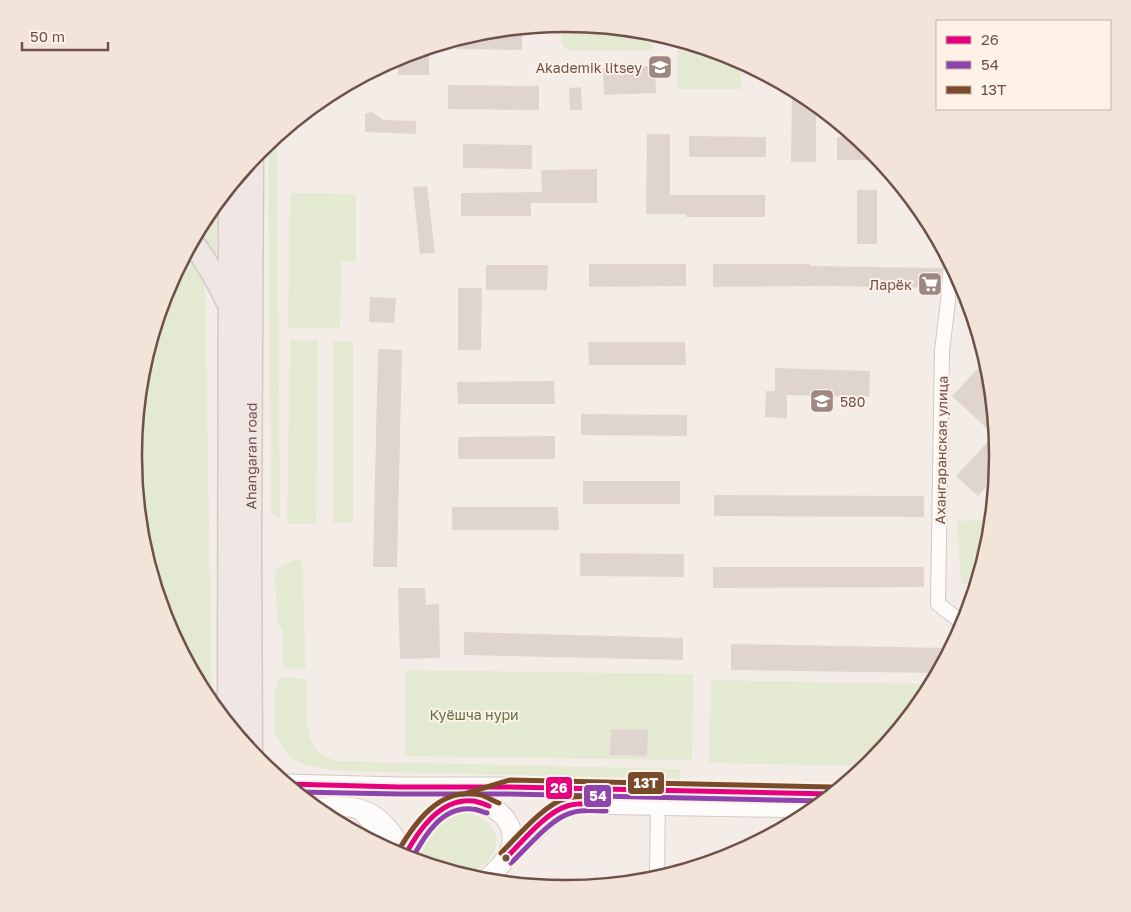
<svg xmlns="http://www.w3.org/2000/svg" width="1131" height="912" viewBox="0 0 1131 912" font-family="'Golos Text',sans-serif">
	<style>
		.green { fill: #e4e9d2 }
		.building { fill: #e0d4cf }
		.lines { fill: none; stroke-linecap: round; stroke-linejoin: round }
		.minor-casing { stroke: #d2c9c4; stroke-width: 16 }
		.secondary-casing { stroke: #d3c8c4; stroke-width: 21 }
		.trunk-casing { stroke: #d3c9c4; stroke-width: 25 }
		.minor { stroke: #fdfcfb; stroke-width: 14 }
		.secondary { stroke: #fdfcfb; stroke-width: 19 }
		.trunk { stroke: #f0e7e4; stroke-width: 22 }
		.bus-1-casing { stroke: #fef1e7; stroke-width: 9 }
		.bus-2-casing { stroke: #fef1e7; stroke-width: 9 }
		.bus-3-casing { stroke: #fef1e7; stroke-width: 9 }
		.bus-1 { stroke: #e5007d; stroke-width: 5 }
		.bus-2 { stroke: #8e44ad; stroke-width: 5 }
		.bus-3 { stroke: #7a4b2a; stroke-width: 5 }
		.bus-dot { fill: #6f514a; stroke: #fef1e7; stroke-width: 2 }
		.labels { text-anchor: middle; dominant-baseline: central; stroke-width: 4; stroke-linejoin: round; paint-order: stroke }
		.poi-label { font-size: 14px; fill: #6f514a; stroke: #fef1e7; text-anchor: end }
		.street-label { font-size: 14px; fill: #6f514a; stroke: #fef1e7 }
		.park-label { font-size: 14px; fill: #5a7543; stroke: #fef1e7 }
		.rim { fill: none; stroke: #6f514a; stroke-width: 2.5 }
		.line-badge { stroke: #fef1e7; stroke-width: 2 }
		.badge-label { font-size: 14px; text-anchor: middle; font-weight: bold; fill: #fff }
	</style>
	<rect width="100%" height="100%" fill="#f4ede7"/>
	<path class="green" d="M561,24h5l84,8 2,1v17h-85l-6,-8z
		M677,40l54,17 10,5v27h-64z
		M277,136l3,383 -6,-3 -3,-6 -3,-367z
		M290,193l66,1v68h-15l-1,66h-52z
		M204,220l13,1 -1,41 -20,-28z
		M187,251l18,31 7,421 -6,-7 -40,-75 -24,-81 -9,-84 9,-85 24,-81z
		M290,340l28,1 -2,183h-29z
		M333,341h20v182h-20z
		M989,519v22l-13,42 -15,1 -4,-63z
		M295,560h7l4,109 -23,-1v-36l-6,-9 -2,-52 6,-5z
		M406,670l287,4 -1,86 -287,-4z
		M279,677l28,2c0,11 0,22 0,32 0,25 3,42 30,50l343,8v10l-336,-8 -20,-2 -21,-5 -10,-5 -7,-7 -6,-9 -5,-10v-42z
		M711,680l220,4 -6,12 -54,66 -5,4 -157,-3z
		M467,813c20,3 38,22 25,42 -6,9 -16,15 -24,21l-52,-16c0,-2 0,-5 0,-8 0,0 4,-6 4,-6 9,-16 29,-31 47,-33z"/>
	<path class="building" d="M522,28v22l-65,-1v-10l24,-7z
		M429,48v27h-31v-17z
		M655,66l1,27 -52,2 -1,-27z
		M448,85l91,1v24l-91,-1z
		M581,87l1,23h-12l-1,-22z
		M792,89l14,8 10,8v57h-25z
		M370,112l4,1 9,7 33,1v13l-51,-2v-18z
		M647,134h23v61h95v22h-79v-3h-40z
		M689,136l77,1v20h-77z
		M854,136l17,15 8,9h-42v-23z
		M463,144l69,1v24l-69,-1z
		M597,169v34h-66v13h-70v-23l81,-1 -1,-22z
		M427,186l8,67 -15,1 -7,-67z
		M857,190h20v54h-20z
		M589,264h97v22l-97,1z
		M713,264h97v2l132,2 -2,20 -113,-2 -114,1z
		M486,265h62l-1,25h-61z
		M458,288h24l-1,62h-23z
		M370,297l26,1 -2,25 -25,-1z
		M588,342h97l1,23h-97z
		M378,349l24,1 -5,217h-24z
		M986,360l4,12 8,84 -2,20 -18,20 -22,-20 38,-41 -42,-39z
		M775,368l95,3 -1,26 -82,-2v23l-22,-1 1,-26h9z
		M554,381l1,23h-97l-1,-22z
		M581,414l106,1v21l-106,-1z
		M555,436v23h-97v-22z
		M583,481h97v23h-97z
		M714,495l210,1v21l-210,-1z
		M452,507h106l1,23h-107z
		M580,553l104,1v23l-104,-1z
		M713,567h211v20l-211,1z
		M398,588h27l1,17 13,-1 1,54 -40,1z
		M464,632l219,6v22l-219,-5z
		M731,644l219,4 -13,25 -206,-3z
		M611,729l37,1 -1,26 -37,-1z"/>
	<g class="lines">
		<defs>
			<path id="minor" d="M951,264l-3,37 -6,50 -4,253 26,20
				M360,813c10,10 18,20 23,33
				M657,878l1,-82"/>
			<path id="secondary" d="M287,784l112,3h111l321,7
				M315,807c14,0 30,-2 44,2 22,6 38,27 45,48
				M404,857c10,-21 23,-41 45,-52 27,-13 71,8 62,42 -4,14 -16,24 -26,33
				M506,858l46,-43 13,-8 12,-3 237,4"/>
			<g id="trunk">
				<path d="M192,242c15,20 25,37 35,59"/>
				<path d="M229,724l1,-537"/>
				<path id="s1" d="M251,751l-1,-207 2,-384"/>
			</g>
		</defs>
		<use href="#minor" class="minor-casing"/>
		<use href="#secondary" class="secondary-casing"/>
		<use href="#trunk" class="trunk-casing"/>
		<use href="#minor" class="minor"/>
		<use href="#secondary" class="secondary"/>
		<use href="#trunk" class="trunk"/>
		<defs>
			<path id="bus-1" d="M287,784l112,3h111l321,7
				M404,857c14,-26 36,-60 70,-56 5,1 10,3 15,5
				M506,858c17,-17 39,-45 61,-52 13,-4 27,-2 39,-2"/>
			<path id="bus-2" d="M297,792l102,2h111l313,7
				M412,859c12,-23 30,-53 60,-50 5,0 10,3 15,4
				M511,863c15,-14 40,-45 60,-50 11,-4 23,-2 35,-2"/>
			<path id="bus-3" d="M464,794l46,-14 321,7
				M397,853c18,-31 43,-67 84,-58 6,2 12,6 18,8
				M501,853c17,-17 43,-49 66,-55 13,-3 26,-2 39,-1"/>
		</defs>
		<use href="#bus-1" class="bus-1-casing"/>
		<use href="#bus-2" class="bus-2-casing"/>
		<use href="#bus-3" class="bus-3-casing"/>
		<use href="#bus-1" class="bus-1"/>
		<use href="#bus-2" class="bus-2"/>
		<use href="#bus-3" class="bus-3"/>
	</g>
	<defs>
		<symbol id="university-square" viewBox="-11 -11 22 22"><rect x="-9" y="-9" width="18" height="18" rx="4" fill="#9e8881" stroke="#fef1e7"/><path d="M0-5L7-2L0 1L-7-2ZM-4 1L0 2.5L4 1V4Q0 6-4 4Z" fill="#fff"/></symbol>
		<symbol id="supermarket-square" viewBox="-11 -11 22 22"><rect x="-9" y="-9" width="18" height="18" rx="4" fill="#9e8881" stroke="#fef1e7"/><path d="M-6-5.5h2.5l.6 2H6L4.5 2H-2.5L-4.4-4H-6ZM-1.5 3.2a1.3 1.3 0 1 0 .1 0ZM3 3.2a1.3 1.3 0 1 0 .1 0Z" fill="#fff"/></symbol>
		<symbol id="school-square" viewBox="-11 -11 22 22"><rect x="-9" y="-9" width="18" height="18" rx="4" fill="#9e8881" stroke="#fef1e7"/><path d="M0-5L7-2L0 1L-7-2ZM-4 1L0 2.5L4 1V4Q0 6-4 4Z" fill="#fff"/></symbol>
	</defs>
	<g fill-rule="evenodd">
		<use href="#university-square" x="646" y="53" width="28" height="28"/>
		<use href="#supermarket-square" x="916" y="270" width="28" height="28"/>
		<use href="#school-square" x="808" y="387" width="28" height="28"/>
	</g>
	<circle class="bus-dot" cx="506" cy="858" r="4.5"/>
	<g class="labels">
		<g class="poi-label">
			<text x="642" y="67">Akademik litsey</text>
			<text x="912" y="284">Ларёк</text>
			<text x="840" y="401" text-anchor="start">580</text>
		</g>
		<g class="street-label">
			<text transform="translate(941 450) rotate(-89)">Ахангаранская улица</text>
			<text stroke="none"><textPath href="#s1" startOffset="295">Ahangaran road</textPath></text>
		</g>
		<g class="park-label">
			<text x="474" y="714">Куёшча нури</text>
		</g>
	</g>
	<path d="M0 0H1131V912H0ZM565 32H566A423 423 0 0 1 989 455V457A423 423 0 0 1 566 880H565A423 423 0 0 1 142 457V455A423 423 0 0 1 565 32Z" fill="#f3e4da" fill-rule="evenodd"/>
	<path class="rim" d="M565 32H566A423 423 0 0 1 989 455V457A423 423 0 0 1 566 880H565A423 423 0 0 1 142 457V455A423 423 0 0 1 565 32Z"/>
	<g class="line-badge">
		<rect x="627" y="771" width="38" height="24" rx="5" fill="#7a4b2a"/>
		<rect x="545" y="776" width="28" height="24" rx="5" fill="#e5007d"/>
		<rect x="583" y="784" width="29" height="24" rx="5" fill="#8e44ad"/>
	</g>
	<g class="badge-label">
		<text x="646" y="788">13Т</text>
		<text x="559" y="793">26</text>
		<text x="598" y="801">54</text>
	</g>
	<rect x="936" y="20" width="175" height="90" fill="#fef1e7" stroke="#c5b1a8"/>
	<rect x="946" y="36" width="25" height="8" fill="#e5007d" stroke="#c5b1a8"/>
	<text x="981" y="45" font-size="15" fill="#6f514a">26</text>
	<rect x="946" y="61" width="25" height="8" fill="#8e44ad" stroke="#c5b1a8"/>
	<text x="981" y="70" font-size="15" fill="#6f514a">54</text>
	<rect x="946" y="86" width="25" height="8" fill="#7a4b2a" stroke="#c5b1a8"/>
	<text x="981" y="95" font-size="15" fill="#6f514a">13Т</text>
	<path d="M22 42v8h86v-8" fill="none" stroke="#6f514a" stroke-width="2.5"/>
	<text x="30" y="42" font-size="15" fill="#6f514a" stroke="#fef1e7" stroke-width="4" paint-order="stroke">50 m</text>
</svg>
